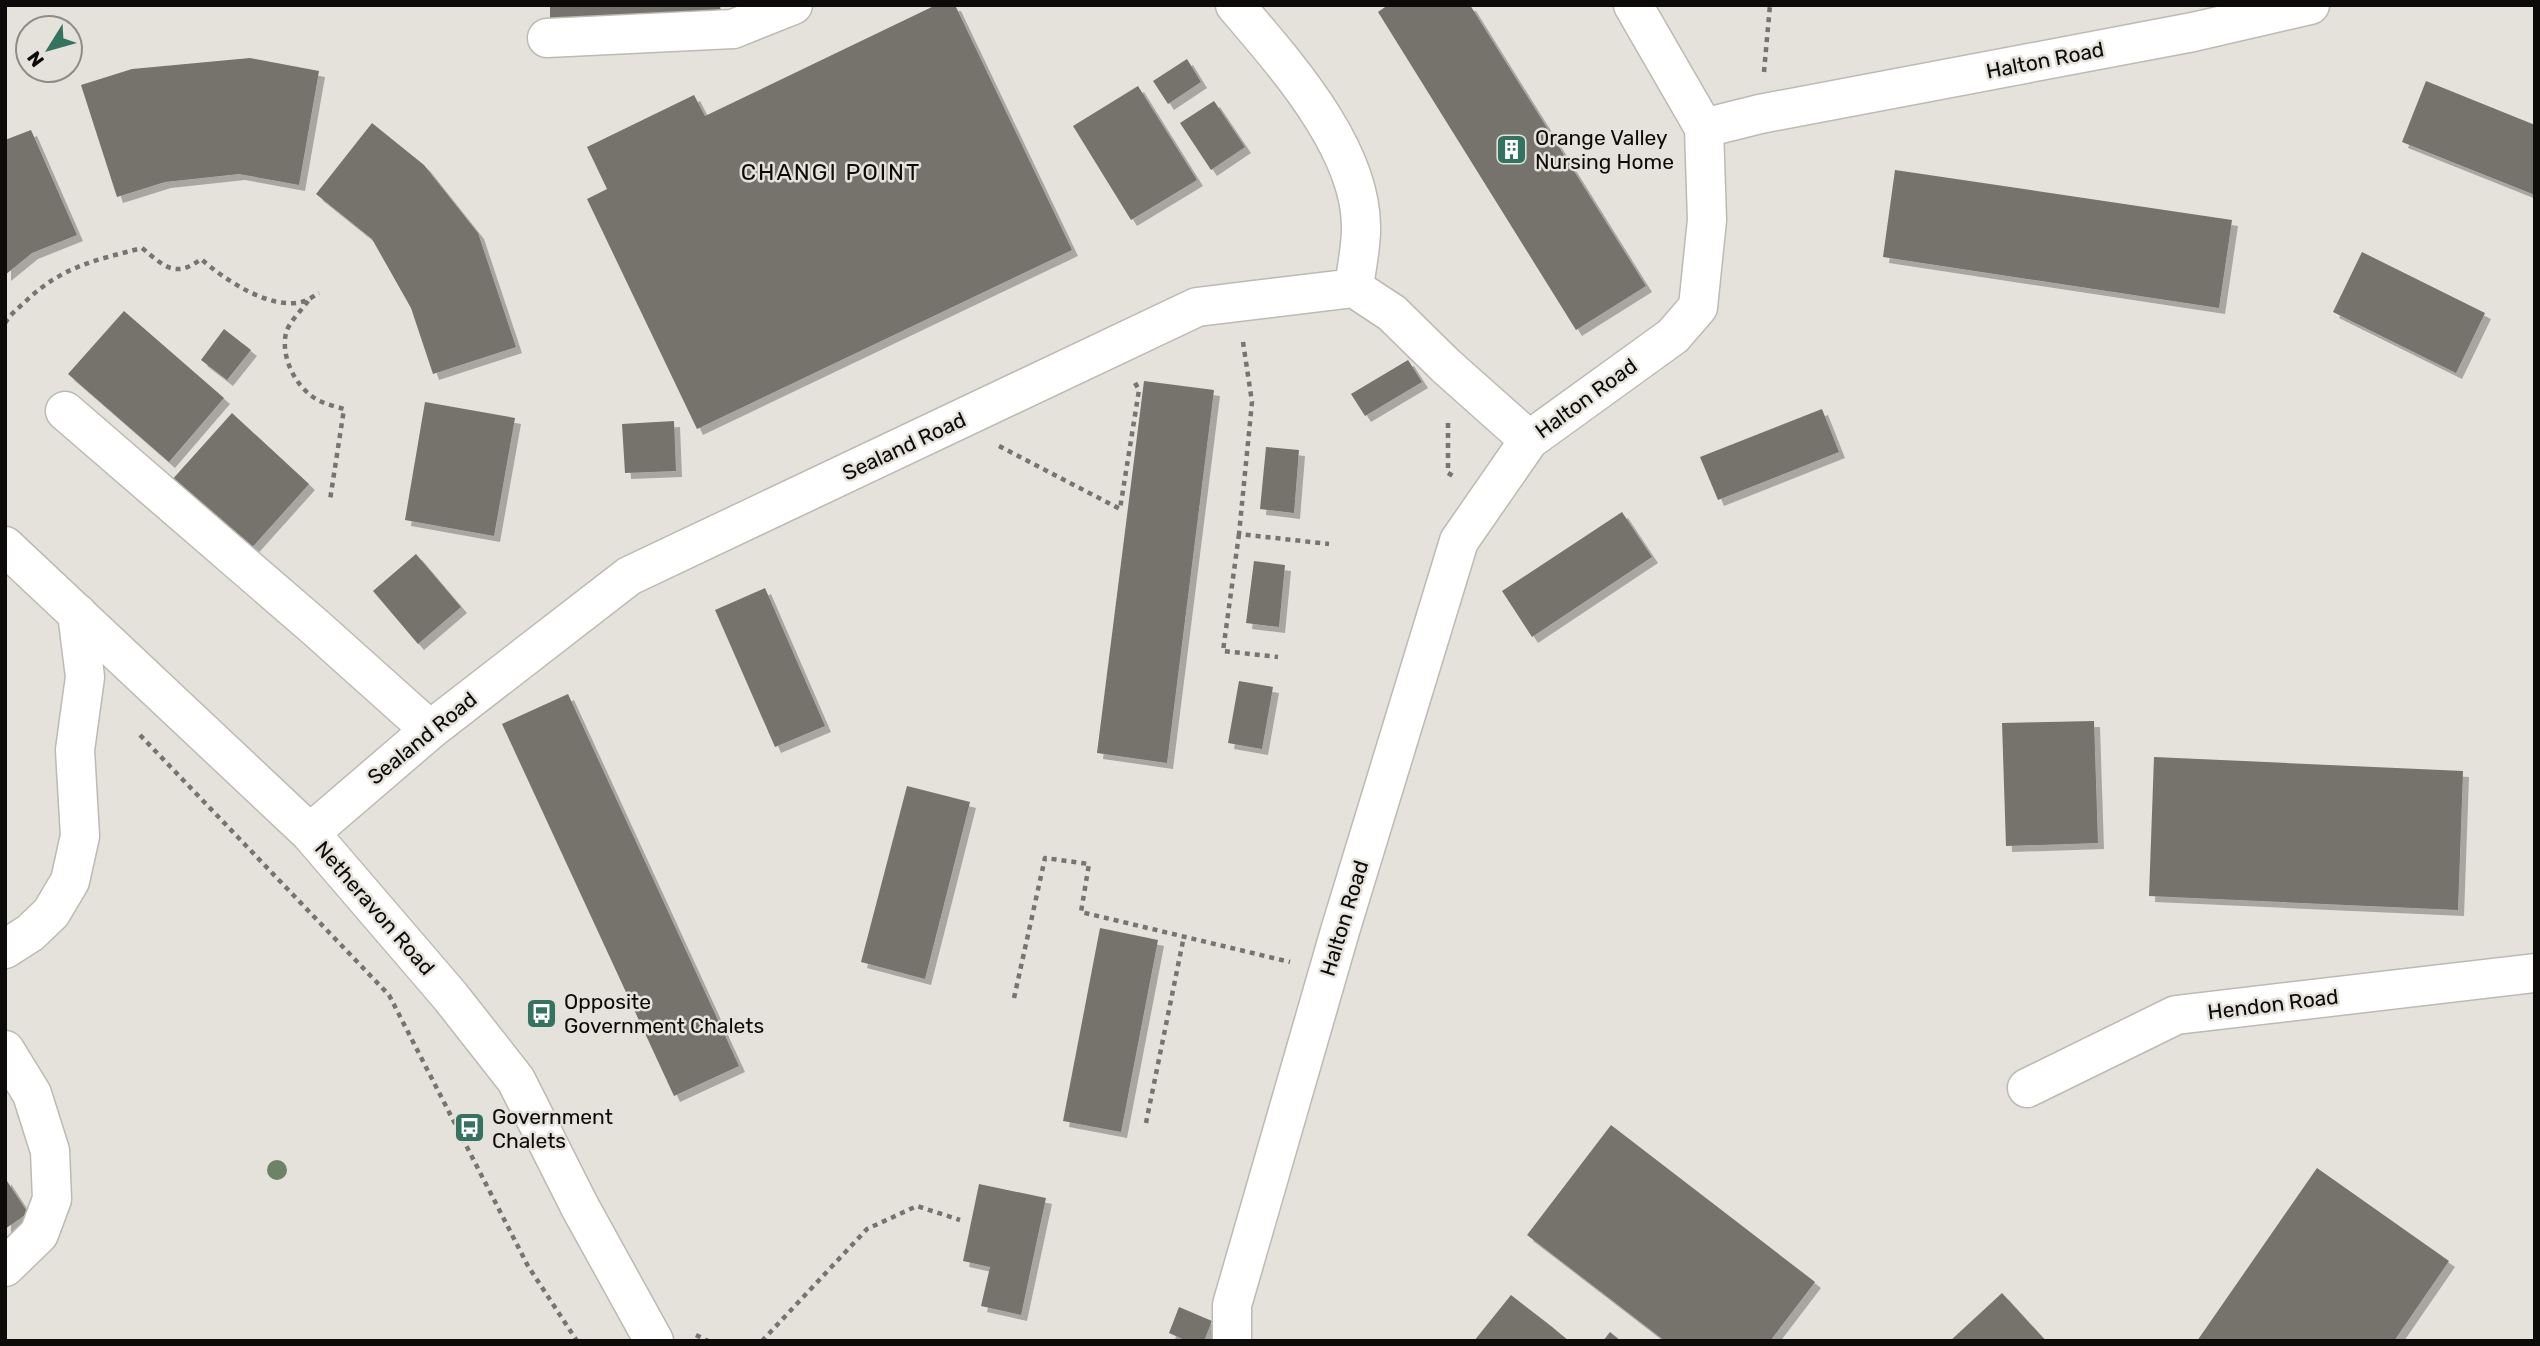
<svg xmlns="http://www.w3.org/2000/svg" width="2540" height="1346" viewBox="0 0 2540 1346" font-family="Rubik,sans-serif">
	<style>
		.building { fill: #75736c; filter: url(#shadow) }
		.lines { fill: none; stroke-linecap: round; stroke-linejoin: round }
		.minor-casing { stroke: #bcbab2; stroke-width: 41 }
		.path { stroke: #75746f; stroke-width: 4.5; stroke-dasharray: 5 5; stroke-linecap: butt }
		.minor { stroke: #fff; stroke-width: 38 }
		.tree { fill: #6c8368 }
		.labels { text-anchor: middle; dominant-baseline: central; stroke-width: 5; stroke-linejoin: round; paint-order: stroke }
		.street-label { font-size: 21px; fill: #0c0b09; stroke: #e4e2da }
		.poi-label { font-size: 21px; fill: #0c0b09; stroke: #e4e2da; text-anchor: start }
		.neighbourhood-label { font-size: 23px; letter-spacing: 2px; fill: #0c0b09; stroke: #e4e2da }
	</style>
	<defs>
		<filter id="shadow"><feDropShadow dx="6" dy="6" stdDeviation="0" flood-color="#0004"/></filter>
	</defs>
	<rect width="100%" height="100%" fill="#e4e2da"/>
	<path class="building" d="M550,5h170l1,9 -171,6z
		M936,5h19l117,245 -375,179 -110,-230 20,-10 -20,-42 107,-52 11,21z
		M1388,5h82l176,281 -70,44 -198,-318z
		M250,58l69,13 -20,114 -60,-11 -74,8 -48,15 -36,-112 51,-16z
		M1187,59l14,23 -33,22 -15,-23z
		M2426,81l109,44v70l-133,-53z
		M1138,86l59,94 -66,40 -58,-94z
		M1214,101l31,46 -34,23 -31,-47z
		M372,123l52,42 54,68 38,114 -83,27 -22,-66 -39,-69 -56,-45z
		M31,130l46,105 -45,18 -27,22v-135z
		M1895,170l337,50 -13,88 -336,-51z
		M2362,252l123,61 -29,60 -123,-61z
		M124,311l100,87 -55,64 -101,-88z
		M224,329l27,21 -24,30 -26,-20z
		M1408,360l14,22 -57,34 -14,-22z
		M1144,381l70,9 -47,373 -70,-10z
		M425,402l90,16 -21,118 -89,-16z
		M1822,409l17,43 -121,48 -18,-43z
		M232,413l77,71 -61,68 -77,-71z
		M674,421l2,50 -51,2 -3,-49z
		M1266,447l33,3 -5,63 -34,-4z
		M1622,512l30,45 -120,80 -30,-46z
		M416,554l45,53 -43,37 -45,-53z
		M1254,561l31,4 -6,62 -33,-4z
		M765,588l60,138 -50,21 -60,-137z
		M1239,681l34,6 -11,62 -34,-6z
		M568,694l171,372 -65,30 -172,-372z
		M2094,721l4,122 -92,3 -4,-123z
		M2154,757l309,14 -5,139 -309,-14z
		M907,786l63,16 -45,177 -64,-17z
		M1100,928l58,12 -37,192 -58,-11z
		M1611,1125l204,157 -45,59h-105l-138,-106z
		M2317,1168l132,93 -55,80h-197z
		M5,1178l23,35 -23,16z
		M979,1184l67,14 -25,117 -40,-9 9,-39 -27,-6z
		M2002,1293l44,48h-96z
		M1511,1295l40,31 18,15h-95z
		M1179,1307l33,14 -8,20h-17l-18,-8z
		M1610,1332l11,9h-18z"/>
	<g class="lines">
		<defs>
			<path id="minor" d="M1235,5c49,58 128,144 126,225 0,18 -5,40 -7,58
				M547,38l186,-9 60,-24
				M1704,128l56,-14 433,-82 117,-27
				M65,411l250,216 115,103
				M5,546l305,287 140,163 66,84 64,127 74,134
				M310,833l120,-103 199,-154 568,-269 157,-19 38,25 54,53 83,74
				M5,949l25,-16 21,-20 19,-32 10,-45 -5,-86 10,-73 -8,-64
				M5,1050l27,44 18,57 2,48 -13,35 -34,33
				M2027,1088l149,-73 359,-42
				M1232,1341v-36l108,-374 119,-390 70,-101 144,-104 25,-29 9,-87 -3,-92 -71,-123"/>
		</defs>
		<use href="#minor" class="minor-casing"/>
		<path class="path" d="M1764,72l6,-67
			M308,301c-7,10 -19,21 -22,32 -6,26 12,59 36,69 7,3 15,5 22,7l-14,91
			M5,323c6,-10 15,-16 23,-24 36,-33 68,-39 114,-51 22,18 33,31 59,11 23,20 70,53 104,42 4,-1 10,-6 14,-8
			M1243,342l9,60 -13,132 90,10
			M1448,423v50l7,4
			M999,446l121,63 19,-119 -5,-9
			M1239,534l-16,117 55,6
			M140,735l249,260 139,271 49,75
			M1014,998l31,-140 44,6 -8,48 209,50
			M1146,1123l38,-187
			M696,1335l12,6
			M762,1341l105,-112 50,-23 43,14"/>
		<use href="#minor" class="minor"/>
	</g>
	<circle class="tree" cx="277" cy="1170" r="10"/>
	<defs>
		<symbol id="building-square" viewBox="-11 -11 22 22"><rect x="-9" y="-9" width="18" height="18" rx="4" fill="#347360" stroke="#e4e2da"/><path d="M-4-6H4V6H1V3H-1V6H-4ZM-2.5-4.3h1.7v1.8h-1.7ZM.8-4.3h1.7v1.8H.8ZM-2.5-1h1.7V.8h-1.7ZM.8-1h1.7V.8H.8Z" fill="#fff"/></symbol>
		<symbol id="bus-square" viewBox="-11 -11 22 22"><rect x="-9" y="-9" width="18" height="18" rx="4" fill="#347360" stroke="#e4e2da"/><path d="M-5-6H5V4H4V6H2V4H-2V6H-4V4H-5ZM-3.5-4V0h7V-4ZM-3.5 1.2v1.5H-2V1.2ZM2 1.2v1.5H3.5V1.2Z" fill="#fff"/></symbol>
	</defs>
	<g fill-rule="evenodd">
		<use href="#building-square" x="1494" y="132" width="35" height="35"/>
		<use href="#bus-square" x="524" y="996" width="35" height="35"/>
		<use href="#bus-square" x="452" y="1110" width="35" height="35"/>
	</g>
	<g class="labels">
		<g class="street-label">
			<text transform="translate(2045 60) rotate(-11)">Halton Road</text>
			<text transform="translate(1586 398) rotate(-36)">Halton Road</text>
			<text transform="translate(904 446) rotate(-25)">Sealand Road</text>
			<text transform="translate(422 738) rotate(-39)">Sealand Road</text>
			<text transform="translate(375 908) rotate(49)">Netheravon Road</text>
			<text transform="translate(1344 918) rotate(-73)">Halton Road</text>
			<text transform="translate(2273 1004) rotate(-7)">Hendon Road</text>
		</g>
		<g class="poi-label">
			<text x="1535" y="137">Orange Valley<tspan x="1535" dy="24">Nursing Home</tspan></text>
			<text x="564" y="1001">Opposite<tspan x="564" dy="24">Government Chalets</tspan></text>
			<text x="492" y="1116">Government<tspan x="492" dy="24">Chalets</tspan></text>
		</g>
		<g class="neighbourhood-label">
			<text x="831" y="172">CHANGI POINT</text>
		</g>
	</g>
	<rect width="2540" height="1346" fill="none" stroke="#0c0b09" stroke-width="14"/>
	<g transform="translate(49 49) rotate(233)"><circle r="33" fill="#e4e2da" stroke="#8e8c86" stroke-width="2"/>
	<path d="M0-5L12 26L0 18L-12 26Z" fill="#347360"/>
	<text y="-10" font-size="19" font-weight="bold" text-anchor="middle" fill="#0c0b09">N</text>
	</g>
</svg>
